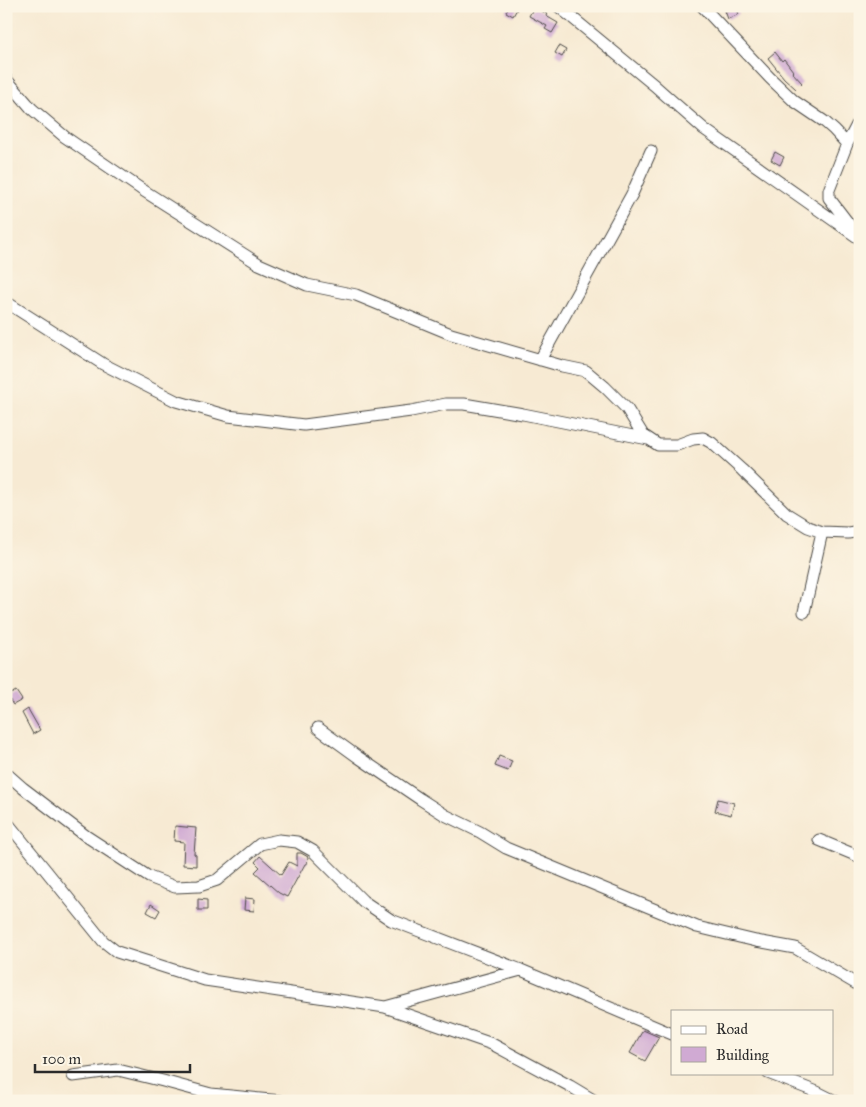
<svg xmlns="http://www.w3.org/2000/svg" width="866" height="1107" viewBox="0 0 866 1107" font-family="'IM FELL Great Primer',serif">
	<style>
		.building { fill: #d0aad3 }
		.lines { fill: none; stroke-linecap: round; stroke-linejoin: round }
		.minor-casing { stroke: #4a4844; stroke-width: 13 }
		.minor { stroke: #fff; stroke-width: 11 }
	</style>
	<rect width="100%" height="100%" fill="#fcf5e5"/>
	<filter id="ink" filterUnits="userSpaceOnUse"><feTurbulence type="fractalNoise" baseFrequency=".02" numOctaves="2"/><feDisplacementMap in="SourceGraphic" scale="10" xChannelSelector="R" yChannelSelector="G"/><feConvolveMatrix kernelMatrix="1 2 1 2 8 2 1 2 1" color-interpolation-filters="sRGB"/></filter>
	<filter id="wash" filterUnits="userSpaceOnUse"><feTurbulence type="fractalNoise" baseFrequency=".0096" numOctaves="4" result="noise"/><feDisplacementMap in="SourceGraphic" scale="20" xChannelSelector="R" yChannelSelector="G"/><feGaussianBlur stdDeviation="1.12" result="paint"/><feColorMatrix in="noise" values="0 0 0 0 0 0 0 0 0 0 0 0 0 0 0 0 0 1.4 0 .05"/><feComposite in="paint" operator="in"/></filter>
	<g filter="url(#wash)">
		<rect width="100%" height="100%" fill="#f7ead3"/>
		<g id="blocks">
			<path class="building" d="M509,6h3l5,3 -4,7 -7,-4z
				M534,7l13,7 -1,2 12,7 -6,10 -7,-4 2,-3 -18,-10z
				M736,7l3,7 -11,5 -3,-8z
				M559,46l7,4 -4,7 -7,-4z
				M775,52l7,9 2,-2 9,12 -1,1 10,11 -6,6 -12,-11 -16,-20z
				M775,152l9,5 -4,8 -9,-5z
				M16,691l6,9 -9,5 -6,-9z
				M28,709l12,21 -7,4 -11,-21z
				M499,756l13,5 -4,10 -13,-5z
				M718,799l16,4 -3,12 -16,-4z
				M175,826l21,2 -2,26 2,1v11l-13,-1 1,-23 -10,-1z
				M297,853h4l7,4 -1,7h-2l-18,33 -8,-4 -24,-21 5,-5 -5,-5 5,-6 21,19 8,-13 8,4z
				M245,898l10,1 -1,12 -10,-1z
				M198,899l9,1v10h-9z
				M151,904l9,6 -4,7 -9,-5z
				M643,1030l16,7 -14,24 -15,-8z"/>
		</g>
	</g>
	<g filter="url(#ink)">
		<use href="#blocks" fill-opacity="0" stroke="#4a4844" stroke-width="1"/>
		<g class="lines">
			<defs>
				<path id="minor" d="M558,6l96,79 18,16 32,28 156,110
					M702,6l68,72 24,23 31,21 9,8 13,14 -18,46v8l26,34
					M6,79l26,30 33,28 76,52 118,75 48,21 49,10 95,39 111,32 24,5 19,16 22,22 16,26 15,10h19l16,-6 10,-1 9,5 30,27 45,44 21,13 14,5 26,1 12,-2
					M847,144l13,-25
					M6,302l97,62 73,37 52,15 76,9 107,-14 35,-7h18l59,10 125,25
					M540,360l92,-166 19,-43
					M804,612l18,-80
					M318,728l40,29 62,42 25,16 35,17 26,16 191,79 59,14 39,7 65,38
					M6,773l17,15 63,48 63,41 26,10 24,-1 18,-6 43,-36 19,-4 18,2 16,9 50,50 28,19 130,50 151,64
					M6,821l97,120 14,11 88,28 180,27 107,37 78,42 25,15
					M819,840l41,17
					M385,1007l136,-37
					M768,1073l49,19 18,9
					M73,1076l45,-6 45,11 48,13 70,7"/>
			</defs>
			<use href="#minor" class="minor-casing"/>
			<use href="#minor" class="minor"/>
		</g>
	</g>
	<rect width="866" height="1107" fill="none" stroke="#fcf5e5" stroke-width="25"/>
	<rect x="671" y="1010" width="162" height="65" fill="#fcf5e5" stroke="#a8a49b"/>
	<rect x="681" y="1026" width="25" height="8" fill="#ffffff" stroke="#a8a49b"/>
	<text x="716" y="1034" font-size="15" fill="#2b2b2b">Road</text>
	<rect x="681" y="1047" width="25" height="15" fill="#d0aad3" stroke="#a8a49b"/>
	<text x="716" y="1060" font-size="15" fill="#2b2b2b">Building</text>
	<path d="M35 1064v8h155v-8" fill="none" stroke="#2b2b2b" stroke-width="2.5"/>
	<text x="42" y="1064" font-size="15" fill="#2b2b2b" stroke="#fcf5e5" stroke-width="4" paint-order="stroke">100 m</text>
</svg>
